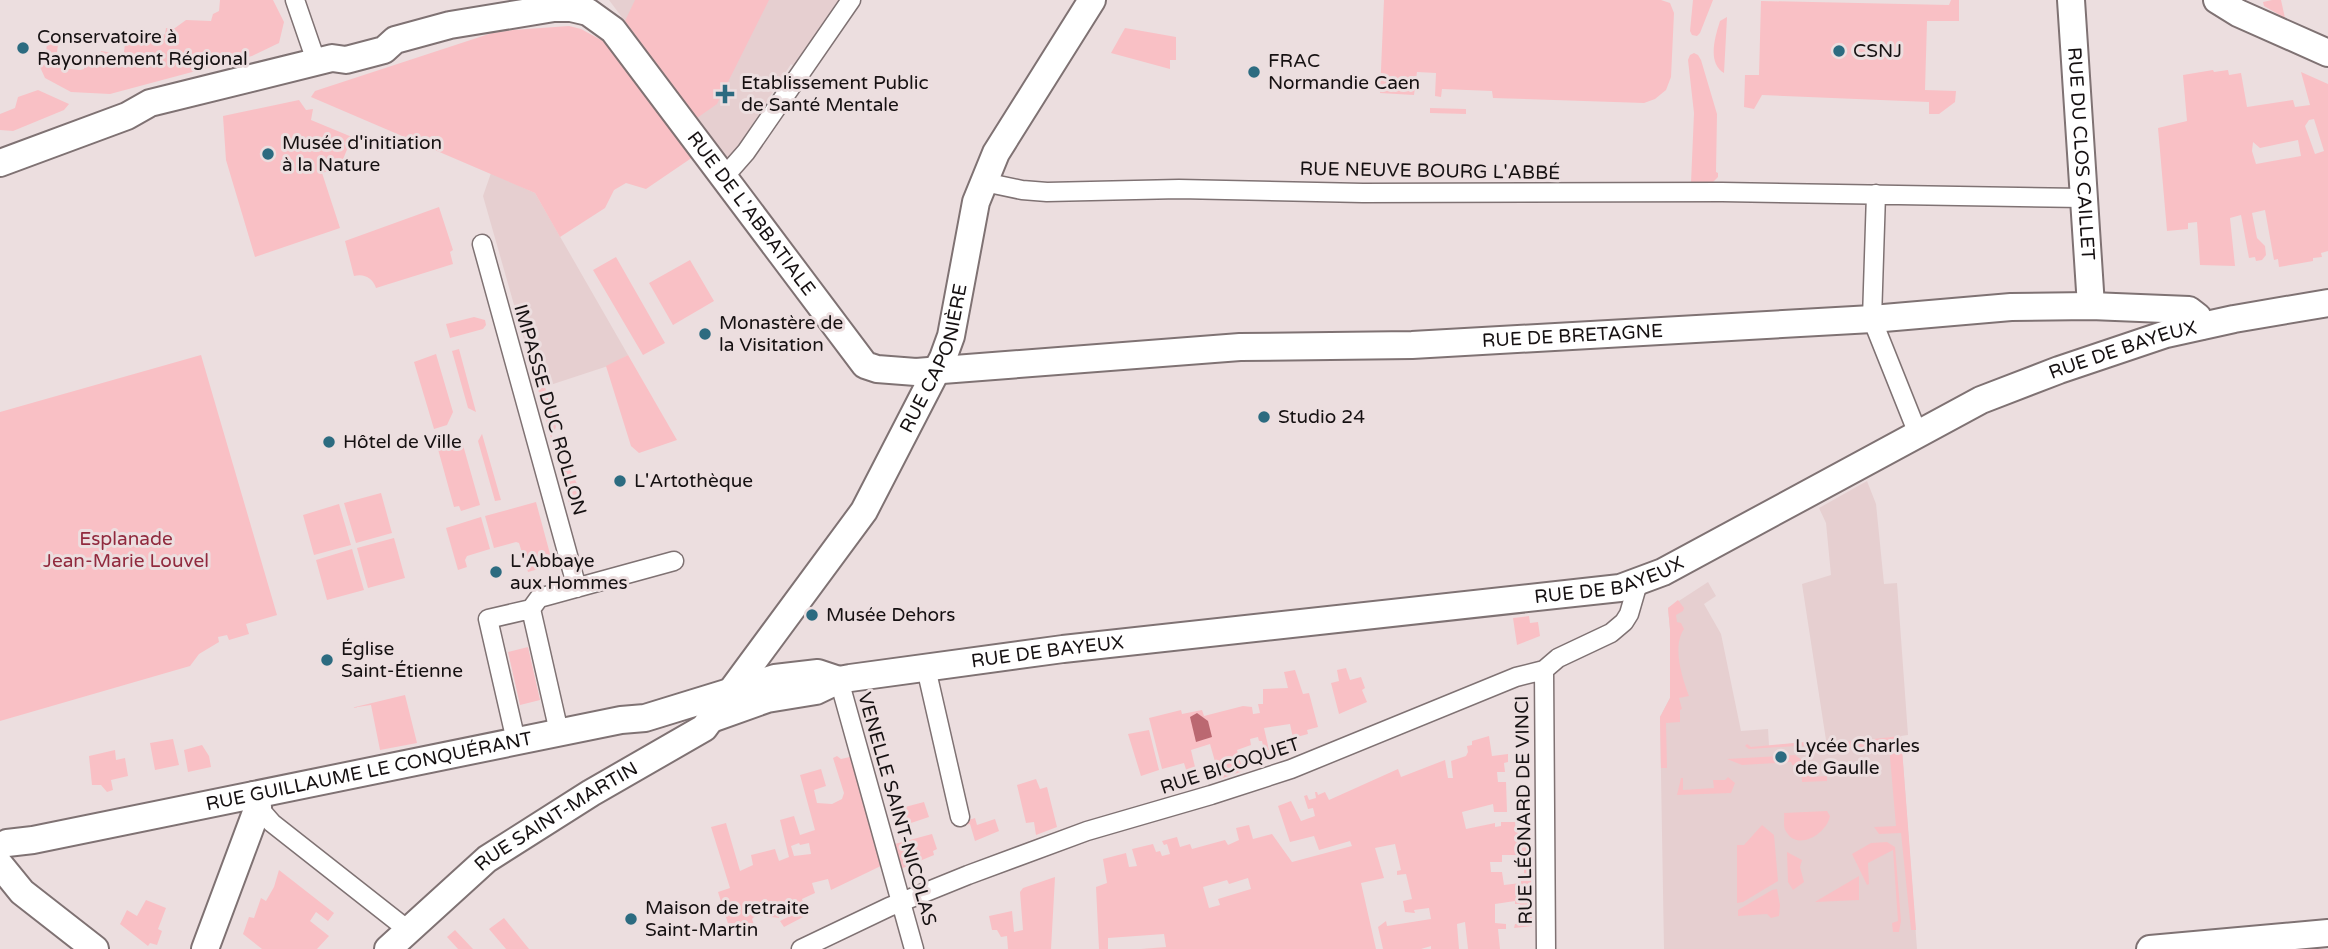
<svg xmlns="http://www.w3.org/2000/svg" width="2328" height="949" viewBox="0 0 2328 949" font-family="'Varela Round',sans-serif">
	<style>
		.built { fill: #e6cfd0 }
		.green { fill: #f9c0c5; fill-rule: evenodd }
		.water { fill: #bb6871 }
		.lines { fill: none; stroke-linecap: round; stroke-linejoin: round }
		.street-casing { stroke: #7f7273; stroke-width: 21 }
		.secondary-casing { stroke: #7f7273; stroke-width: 30 }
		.street { stroke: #fff; stroke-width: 18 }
		.secondary { stroke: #fff; stroke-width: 26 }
		.poi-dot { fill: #2c6b80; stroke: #ecdedf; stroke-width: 2.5 }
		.labels { text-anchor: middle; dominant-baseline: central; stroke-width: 6; stroke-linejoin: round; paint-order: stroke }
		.poi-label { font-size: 19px; fill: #161112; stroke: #ecdedf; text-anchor: start }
		.street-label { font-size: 19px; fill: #161112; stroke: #ecdedf }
		.park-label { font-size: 19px; fill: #912a3e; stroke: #ecdedf }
	</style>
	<rect width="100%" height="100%" fill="#ecdedf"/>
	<path class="built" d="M609,0h237l-47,70 -8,-6 -62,97z
		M491,173l44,20 93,162 -17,10 -73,24 -55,-193z
		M1867,481l9,23 8,80 13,-1 11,152 -7,1 16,213h-253l-4,-232 10,-19v-69l-2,-21 40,-26 8,14 -12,8 17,30 20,97 27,-2 1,17 57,-6 -24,-156 29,-9 -5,-52 -7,-15z"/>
	<path class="green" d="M220,0h53l11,22 -5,21 -27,13 -142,38 -39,-2 -26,-14 -5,-11 5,-3 2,-21 11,2 -2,14 5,9 19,2 4,-1v-7c11,2 15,-2 17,-11l19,3 4,-2 1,-8h11l10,-10 15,2 4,-2 1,-6h9l11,-8 25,1 2,-7 6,-3z
		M635,0h134l-52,104 -20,14 -72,-97z
		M1384,0h277l9,3 4,10 -3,64 -5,13 -11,9 -11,4 -151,-5 -1,-7 -50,-2 -1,8 -6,-1 1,-23 -19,-1 -3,23 -34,-2z
		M1693,0h20l-13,33 -3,3 -5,-1 -2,-4z
		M1951,0h8v21h-32l-2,69 31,1 -1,11 -16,12h-10v-12l-167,-7 -8,14 -10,-2 1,-32h14l2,-74 188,4z
		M2272,0h9l4,18 -21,-12 -1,-4z
		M1727,17l-3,56c-17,-10 -9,-36 -4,-52z
		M569,26l12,3 24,13 88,115 -47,32 -20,-6 -12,7 -9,18 -45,29 -25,-44 -224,-96 4,-6 177,-58 21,-3z
		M1125,28l51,9v23h-6v9l-59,-16z
		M1694,53l4,2 3,5 16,54 -1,58 2,1v4l-6,6h-21l3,-70 -6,-53 2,-5z
		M2213,70l1,2 14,-2 1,5 12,-2 6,34 46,-7 2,7 15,-2 -9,-33 27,12v167l-7,2 1,4 -9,1v3l-34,6 -1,-8 -4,1 -9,-50 -13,3 5,25 8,8 1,9 -4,5 -6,1 -1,-4 -6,1 -8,-43 -11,3 5,48 -35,-1 -3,-43 -9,1v6l-21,2 -9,-103 29,-7 -4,-46zM2314,119l10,32 -9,3 -10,-28 4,-6zM2298,140l3,16 -45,8 -4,-13 1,-9 7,6z
		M38,90l31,14 -5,6 -51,21 -13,-1v-16l15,-6 3,-11z
		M299,100l7,10 7,-1 -2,11 41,17 -12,30 -18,6 18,55 -85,29 -29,-97 -3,-44z
		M1430,108l36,1v5l-36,-1z
		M439,207l14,43 -3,2 3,12 -77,24c-3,-10 -12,-15 -22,-12l-9,-35z
		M616,257l49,86 -22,12 -50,-85z
		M690,260l24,41 -41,24 -24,-42z
		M474,317l11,3 1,5 -3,4 -33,9 -4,-14z
		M459,349l17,63 -8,-4 -16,-57z
		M436,354l17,58 -6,13 -13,4 -20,-67z
		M201,355l76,260 -31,9 3,10 -20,6 -2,-5 -9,2 1,5 -20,12 -9,12 -190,55v-309z
		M628,355l49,85 -38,13 -8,-7 -25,-80z
		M545,387l11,40 -5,11 -13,-49z
		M482,434l19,66 -6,1 -17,-60z
		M450,438l13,7 17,60 -19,6 -2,-5 -5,1 -18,-65z
		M558,461l11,6 16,34 -15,6z
		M381,493l11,40 -36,10 -12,-40z
		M536,502l17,63 -25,7 -9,-29 -3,-1 -22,6 -9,-32z
		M339,504l12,41 -37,10 -11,-40z
		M481,517l9,32 -23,7 -2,4 2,7 -9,3 -12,-42z
		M394,538l11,40 -37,10 -11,-40z
		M352,549l12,41 -37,10 -11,-40z
		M1678,600l6,8 -1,3 -7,4 1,7 4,1 3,6c-12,18 -2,48 5,67l-10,2 3,11 -2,1v12l-14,1 1,45h-6l-1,-51 10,-19v-69l-2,-21z
		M1529,616l1,7 8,-1 2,14 -23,9 -4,-27z
		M528,647l12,53 -20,5 -12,-53z
		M1346,668l4,12 11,-3 4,11 -3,2 5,12 -28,12 -8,-31 8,-2 -2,-11z
		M1295,670l8,24 6,-1 9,34 -11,3 1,4 -15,4 -3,-14 -26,4 5,22 -5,1 -2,-10h-3l-1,-4 -8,2 1,6 -14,5 6,21 -23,8 -10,-35 -19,6 8,34 -8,2 -7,-23 -22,6 -13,-51 32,-8 1,4 20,-4 2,6 39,-10 9,1 1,7 7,-1 -2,-9h5v-15l25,-1 -4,-16z
		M405,695l12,48 -37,7 -9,-45 -20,3z
		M1149,730l10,40 -18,6 -13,-42z
		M1489,736l3,20 16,-2v8l-4,1 1,9h-8l1,10h8l1,30h-13l-1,-8 -31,8 4,17 29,-6v4l6,-1v-4h14l1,9 11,-1v-9h3l2,105 -18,2 1,-4h6l2,-14h-3v-6h-5v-3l-20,3v19l11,1v5h-8l2,20h-32l-3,-27 -8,2 2,25h-28v-3l-10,3h-38l-5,-22 8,-6 1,5 44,-7 -2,-11 -15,2 1,3 -10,-1 -2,-11 9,-2 -6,-25 -9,1v-4l4,-1 -6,-26 -20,4 9,30 -23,5 15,66h-235l25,-2 -2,-13 -56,4v11h-9l-3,-62 11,-4 -4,-24 23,-6 3,14 8,-1 -5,-17 21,-5 3,8 4,-1 2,5 8,-2 -3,-10 -3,1 -2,-4 15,-4 3,10 10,-3 2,5 33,-9 3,5 11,-5 -3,-12 13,-3 4,14 19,-5 20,28 60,-16 -2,-5 -31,9 -5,-14 -24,6 -12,-36 13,-5 10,20 14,-5 -2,-8 -5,1 -4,-13 3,-1 2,5 7,-2 -1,-6h2l1,3 7,-3 4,8 69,-31 3,8 44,-17 3,18h5l-2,-17 15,-5 2,-4 -1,-6 5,-1v-4zM1502,855h22v23h-3v5l-17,2 -2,-13h-11l-1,-10h12zM1248,878l3,11 -33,10 2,6 -11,3 -6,-21 24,-7 2,4z
		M1901,736l15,194h-5l-10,-97 -22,1 -5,-7 22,-1 -7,-80 -47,2 -1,3h-5v-8z
		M173,739l6,26 -24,5 -5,-27z
		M1826,740l1,4 -78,5 -4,-3 2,-2 4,3z
		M202,745l7,11 2,11 -23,5 -4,-22z
		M115,750l1,10 9,-2 3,18 -17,4 2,10 -6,2 -6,-7h-9l-3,-29z
		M1795,755l14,10 1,12 17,-1v5l-25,1 -1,-17h-9l-1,-3 -49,3 -15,-6z
		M837,756l4,3 13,-3 31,108 -54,26 -3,-11 -16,4 3,10 -13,6 5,16 -23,12 -4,-6 8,-4 -4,-11 -4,1 -1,11 -23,-3 -4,4 2,6 -22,11 -14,-44 12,-4 -19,-61 15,-4 14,48 13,-6 -2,-10 24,-6 4,12 10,-4 -9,-37 14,-4 6,19 15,-5 -15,-55 21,-6 5,17 -12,4 3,13 15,1 10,-5 2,-6 -11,-35zM799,843l1,2 9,-2 2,11 -17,2 -3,-10z
		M1728,777l7,6 -4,10 -54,2 4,-17h2v12l31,-2 -1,-8h12z
		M1036,779l4,10 7,-2 10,40 -21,8 -2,-13 -8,1 -9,-38z
		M924,802l5,15 -21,7 -3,-17z
		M1827,811l3,5c-3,17 -31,35 -43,17 -5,-7 -2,-12 -3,-20z
		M975,818l2,7 18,-6 4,12 -24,10 -5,-17 -10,2 -1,-3z
		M1762,825l12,10 4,46 -35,21 -6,1v-58h7z
		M932,834l5,15 -4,2 1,4 -36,15 -7,-25z
		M1887,842l8,5 6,74 -2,11h-6l-1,-9 6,-2 -5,-71 -25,13 1,21 -2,1 -15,-31 19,-11z
		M1787,852l15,8 -2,7 4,15 -11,8 -5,-8z
		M279,870l55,43 -6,8 -12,-9 -6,9 19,15 -12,13h-55l-19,-15 6,-17 5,1 7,-20 5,3 8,-14z
		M1859,876v24l-44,2 3,-2z
		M1055,877l-4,72h-43l-1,-13 -6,1 -4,-7h-5l-3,-14 23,-5 2,21 9,-2 -3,-38 3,-4z
		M1777,889l3,16 -1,11 -8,2 -4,-4 -29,2v-6l34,-20z
		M146,900l20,8 -8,21 4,2 -5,14 -7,-2 -2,3 -28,-22 7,-14 10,6z
		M504,918l25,31h-23l-17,-20z
		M455,930l18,19h-15l-11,-12z"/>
	<path class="water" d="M1197,713l11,8 4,16 -16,5 -6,-25z"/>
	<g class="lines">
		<defs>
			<path id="street" d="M295,0l21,61
				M724,177l22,-25 105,-152
				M984,182l38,8 25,2 132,-3 184,4 359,-1 361,6
				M1876,194l-4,125 42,105 6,9
				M482,244l95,344
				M531,609l8,-11 135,-37
				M926,668l34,149
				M1544,670l2,279
				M839,680l75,269
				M516,741l-28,-122 43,-10 28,123
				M258,807l14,16 136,107
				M801,949l88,-42 79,-32 119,-44 124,-36 80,-26 225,-92 28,-7 14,-12 53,-25 13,-11 5,-8 9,-31"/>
			<g id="secondary">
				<path id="s1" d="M2071,0l20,306"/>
				<path d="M2217,0l21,13 90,40"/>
				<path id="s2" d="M0,163l127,-47 23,-13 182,-45 14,2 38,-10 11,-10 55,-15 104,-17h17l17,4 25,18 252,335 12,4 39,3 324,-25 172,-2 460,-26 139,-12 80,-1 98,4 9,7 3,9"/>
				<path id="s3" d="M711,719l56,-20 49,-8 23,-11 11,-2 213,-29 557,-61 43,-16 318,-172 78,-30 107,-36 68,-15 94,-16"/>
				<path id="s4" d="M7,843l26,-3 588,-120 24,-2 130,-40 43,-5 21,7"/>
				<path d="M0,865l22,27 73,57"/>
				<path d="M205,949l53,-142 -4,-12"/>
				<path id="s5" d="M388,949l99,-90 104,-66 113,-65 160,-217 79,-153 8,-22 25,-134 20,-49 96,-153"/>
				<path d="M2150,949l178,-16"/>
			</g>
		</defs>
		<use href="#street" class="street-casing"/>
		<use href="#secondary" class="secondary-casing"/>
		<use href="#street" class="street"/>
		<use href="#secondary" class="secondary"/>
	</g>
	<g class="poi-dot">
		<circle cx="23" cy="48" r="7"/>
		<circle cx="1839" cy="51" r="7"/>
		<circle cx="1254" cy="72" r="7"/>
		<path d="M721.5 83.5h7v7h7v7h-7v7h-7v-7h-7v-7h7z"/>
		<circle cx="268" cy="154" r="7"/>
		<circle cx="705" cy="334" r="7"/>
		<circle cx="1264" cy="417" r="7"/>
		<circle cx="329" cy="442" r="7"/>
		<circle cx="620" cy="481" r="7"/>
		<circle cx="496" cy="572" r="7"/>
		<circle cx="812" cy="615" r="7"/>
		<circle cx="327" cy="660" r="7"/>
		<circle cx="1781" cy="757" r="7"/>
		<circle cx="631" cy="919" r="7"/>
	</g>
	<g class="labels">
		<g class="poi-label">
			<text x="37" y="37">Conservatoire à<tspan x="37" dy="22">Rayonnement Régional</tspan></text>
			<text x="1853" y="51">CSNJ</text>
			<text x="1268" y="61">FRAC<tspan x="1268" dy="22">Normandie Caen</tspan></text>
			<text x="741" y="83">Etablissement Public<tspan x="741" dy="22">de Santé Mentale</tspan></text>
			<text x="282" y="143">Musée d'initiation<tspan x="282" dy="22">à la Nature</tspan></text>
			<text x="719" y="323">Monastère de<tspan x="719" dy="22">la Visitation</tspan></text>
			<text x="1278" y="417">Studio 24</text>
			<text x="343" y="442">Hôtel de Ville</text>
			<text x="634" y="481">L'Artothèque</text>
			<text x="510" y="561">L'Abbaye<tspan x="510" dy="22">aux Hommes</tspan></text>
			<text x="826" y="615">Musée Dehors</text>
			<text x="341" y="649">Église<tspan x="341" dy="22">Saint-Étienne</tspan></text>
			<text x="1795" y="746">Lycée Charles<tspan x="1795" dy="22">de Gaulle</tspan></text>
			<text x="645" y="908">Maison de retraite<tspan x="645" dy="22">Saint-Martin</tspan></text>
		</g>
		<g class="street-label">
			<text stroke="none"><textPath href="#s1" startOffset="154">RUE DU CLOS CAILLET</textPath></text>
			<text transform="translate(1430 171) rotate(1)">RUE NEUVE BOURG L'ABBÉ</text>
			<text stroke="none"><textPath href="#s2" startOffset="875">RUE DE L'ABBATIALE</textPath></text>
			<text stroke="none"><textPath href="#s2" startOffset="1774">RUE DE BRETAGNE</textPath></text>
			<text stroke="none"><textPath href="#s3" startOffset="1479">RUE DE BAYEUX</textPath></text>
			<text stroke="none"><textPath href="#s5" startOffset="826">RUE CAPONIÈRE</textPath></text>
			<text transform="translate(550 410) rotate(74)">IMPASSE DUC ROLLON</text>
			<text stroke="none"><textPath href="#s3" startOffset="912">RUE DE BAYEUX</textPath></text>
			<text stroke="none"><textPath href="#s3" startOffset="345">RUE DE BAYEUX</textPath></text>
			<text transform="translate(1230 766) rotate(-18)">RUE BICOQUET</text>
			<text stroke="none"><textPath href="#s4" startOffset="369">RUE GUILLAUME LE CONQUÉRANT</textPath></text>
			<text transform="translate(897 809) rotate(74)">VENELLE SAINT-NICOLAS</text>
			<text transform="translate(1524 810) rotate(-91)">RUE LÉONARD DE VINCI</text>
			<text stroke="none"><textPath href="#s5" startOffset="215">RUE SAINT-MARTIN</textPath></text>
		</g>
		<g class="park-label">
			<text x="126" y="539">Esplanade<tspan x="126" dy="22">Jean-Marie Louvel</tspan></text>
		</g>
	</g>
</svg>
